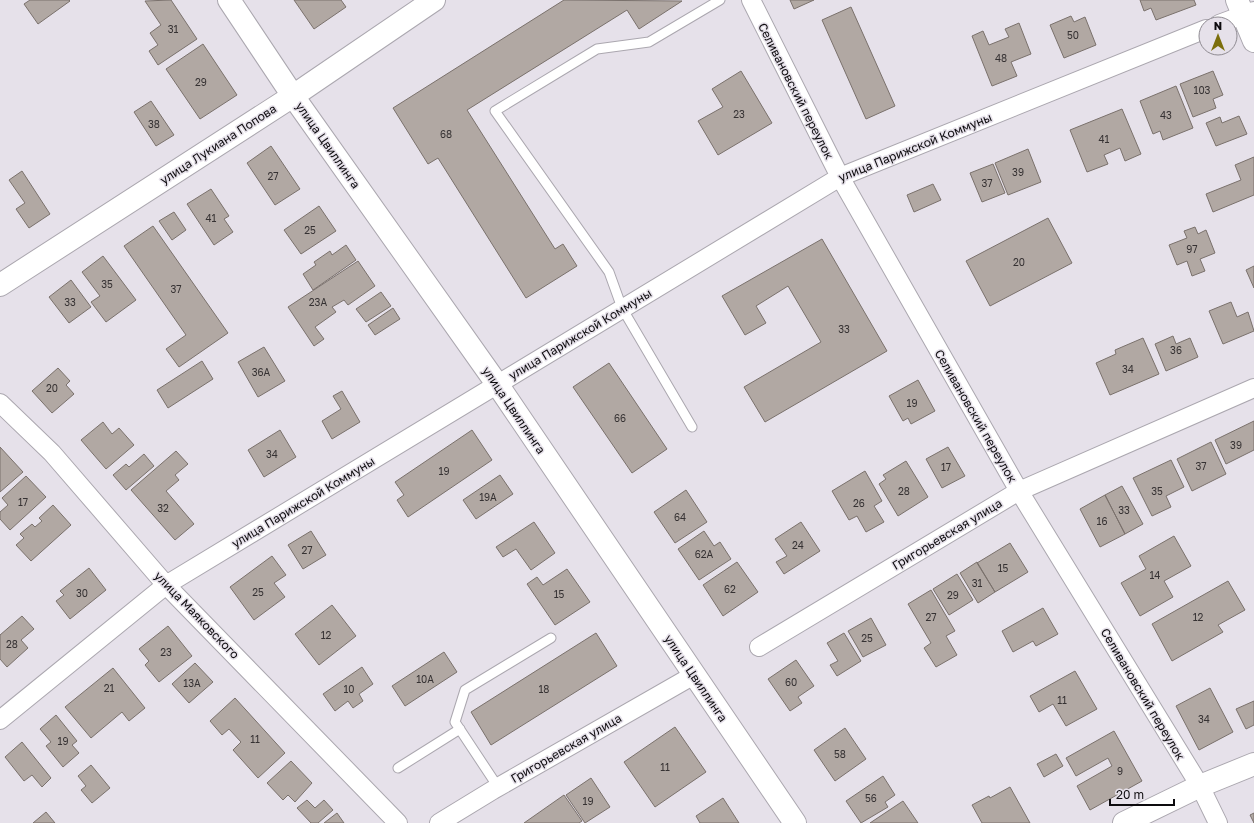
<svg xmlns="http://www.w3.org/2000/svg" width="1254" height="823" viewBox="0 0 1254 823" font-family="'Golos Text',sans-serif">
	<style>
		.building { fill: #b1a8a3; stroke: #7a716c }
		.lines { fill: none; stroke-linecap: round; stroke-linejoin: round }
		.service-casing { stroke: #aba7af; stroke-width: 11 }
		.minor-casing { stroke: #aba7af; stroke-width: 20 }
		.tertiary-casing { stroke: #aba7af; stroke-width: 24 }
		.secondary-casing { stroke: #aba7af; stroke-width: 24 }
		.primary-casing { stroke: #aba7af; stroke-width: 24 }
		.service { stroke: #fff; stroke-width: 9 }
		.minor { stroke: #fff; stroke-width: 18 }
		.tertiary { stroke: #fff; stroke-width: 22 }
		.secondary { stroke: #fff; stroke-width: 22 }
		.primary { stroke: #fff; stroke-width: 22 }
		.labels { text-anchor: middle; dominant-baseline: central; stroke-width: 3; stroke-linejoin: round; paint-order: stroke }
		.number-label { font-size: 10px; fill: #363233 }
		.street-label { font-size: 12px; fill: #0d0b0e; stroke: #e6e1ea }
	</style>
	<rect width="100%" height="100%" fill="#e6e1ea"/>
	<path class="building" d="M30,0h39l1,1 -32,23 -14,-20z
		M171,0l26,39 -39,26 -9,-14 9,-6 -8,-12 11,-8 -16,-24z
		M294,0h47l5,7 -32,22z
		M564,0l118,1 -43,28 -12,-19 -160,100 88,139 8,-5 14,22 -51,32 -88,-140 -10,6 -35,-56z
		M790,0h24l-20,9z
		M1140,0h54l2,5 -40,15 -5,-12 -7,3z
		M851,7l44,99 -29,13 -44,-99z
		M1071,16l3,6 11,-5 11,28 -32,13 -14,-33z
		M1019,23l12,31 -20,8 6,14 -25,10 -20,-50 11,-5 6,14 20,-8 -4,-8z
		M203,44l34,51 -37,24 -34,-50z
		M741,71l31,52 -54,32 -20,-34 25,-14 -11,-18z
		M1213,71l10,24 -10,4 3,9 -23,9 -13,-33z
		M1176,86l17,42 -30,12 -3,-9 -7,3 -13,-33z
		M151,101l23,34 -18,11 -22,-34z
		M1122,109l19,45 -16,7 -5,-13 -16,7 4,9 -21,8 -17,-42z
		M1239,116l8,18 -31,12 -10,-23 14,-6 2,6z
		M271,146l29,43 -25,16 -28,-42z
		M1028,149l13,33 -33,13 -13,-32z
		M1254,157v38l-41,17 -7,-18 35,-14 -6,-15z
		M993,164l12,29 -23,9 -12,-29z
		M22,171l28,43 -21,14 -13,-19 9,-6 -16,-23z
		M933,184l8,16 -27,12 -7,-17z
		M211,189l18,27 -5,3 9,13 -19,13 -27,-41z
		M319,206l17,25 -35,23 -17,-24z
		M174,212l12,18 -14,10 -13,-19z
		M1048,218l24,45 -82,43 -24,-45z
		M153,226l75,107 -49,34 -13,-18 20,-14 -62,-89z
		M1195,227l3,7 8,-4 9,23 -15,6 5,12 -13,5 -5,-15 -10,4 -8,-20 18,-7 -3,-7z
		M822,239l65,112 -122,71 -21,-35 77,-45 -33,-56 -32,20 10,17 -21,12 -23,-39z
		M346,245l10,15 -43,30 -10,-16 13,-9 -2,-3 16,-11 2,4z
		M103,256l33,44 -30,22 -15,-20 9,-6 -18,-24z
		M358,261l17,25 -27,19 -4,-5 -12,7 4,5 -21,15 9,12 -10,7 -26,-39z
		M1254,266v22l-8,-18z
		M71,280l20,27 -22,16 -20,-26z
		M381,292l10,14 -25,16 -10,-13z
		M1231,302l6,15 11,-5 6,19 -31,13 -14,-33z
		M393,308l7,11 -25,16 -7,-10z
		M1173,336l3,8 14,-6 8,19 -32,14 -11,-27z
		M1143,338l16,36 -49,21 -14,-32 20,-9 -1,-4z
		M264,347l21,34 -27,16 -20,-35z
		M202,361l11,18 -45,29 -11,-18z
		M609,363l58,86 -35,24 -59,-86z
		M58,368l12,13 -4,4 8,9 -22,19 -20,-22z
		M918,380l17,31 -24,13 -3,-6 -5,3 -14,-25z
		M342,391l18,31 -28,17 -10,-18 19,-12 -8,-13z
		M1254,421v29l-28,14 -11,-24z
		M103,422l9,12 7,-6 15,17 -28,24 -25,-29z
		M280,430l16,27 -32,20 -16,-27z
		M472,430l20,30 -84,57 -11,-17 7,-5 -9,-13z
		M1211,442l15,32 -34,17 -15,-32z
		M0,447l23,25 -23,20z
		M948,447l17,29 -23,12 -16,-29z
		M176,451l12,13 -13,11 4,5 -13,11 28,33 -19,16 -44,-50z
		M144,454l10,12 -28,24 -13,-15 13,-11 3,3z
		M1171,460l13,27 -18,9 5,11 -19,9 -19,-38z
		M906,461l22,36 -30,19 -19,-32 7,-5 -3,-4z
		M865,471l17,30 -8,5 10,16 -18,10 -9,-16 -8,4 -17,-29z
		M500,475l13,19 -37,25 -13,-19z
		M26,476l20,21 -36,33 -10,-11v-7l8,-7 -6,-7z
		M1122,486l21,38 -18,10 -20,-39z
		M686,490l21,32 -32,21 -21,-31z
		M1105,495l20,39 -25,13 -20,-38z
		M53,505l18,20 -40,36 -15,-16 8,-7 -4,-4 12,-10 3,3 7,-6 -3,-3z
		M534,522l21,31 -24,17 -15,-21 -13,8 -7,-10z
		M801,522l19,29 -36,23 -8,-12 11,-6 -12,-17z
		M311,531l15,24 -23,14 -15,-24z
		M704,531l10,15 6,-4 11,17 -32,21 -21,-31z
		M1174,536l17,30 -27,15 9,16 -33,19 -19,-33 25,-14 -7,-13z
		M1010,543l18,29 -33,20 -18,-29z
		M272,556l14,19 -12,8 11,14 -31,23 -24,-33z
		M737,562l21,30 -35,24 -20,-31z
		M977,562l18,30 -17,11 -18,-30z
		M89,568l17,22 -36,29 -14,-18 8,-6 -4,-4z
		M567,569l23,33 -35,23 -28,-41 10,-7 6,8z
		M957,574l16,26 -24,15 -16,-26z
		M1228,581l17,29 -27,15 5,7 -51,29 -20,-37z
		M931,590l24,41 -9,5 11,19 -21,12 -12,-19 7,-5 -23,-39z
		M332,605l24,31 -37,29 -24,-31z
		M1043,608l15,26 -22,12 -3,-5 -20,11 -11,-21z
		M22,616l12,13 -13,11 7,8 -21,19 -7,-8v-24z
		M871,618l15,27 -23,12 -15,-26z
		M168,626l24,30 -33,26 -14,-17 4,-4 -10,-12z
		M596,633l21,33 -126,79 -20,-33z
		M844,633l17,28 -24,15 -7,-11 8,-4 -11,-18z
		M444,652l13,20 -52,34 -13,-20z
		M796,660l18,26 -16,11 4,6 -12,8 -22,-32z
		M195,663l18,19 -24,21 -17,-19z
		M362,667l11,17 -14,10 4,7 -10,7 -5,-7 -13,10 -12,-17z
		M113,668l32,40 -16,13 -7,-9 -31,26 -26,-31z
		M1075,671l22,38 -31,17 -13,-22 -14,8 -9,-16z
		M1210,688l23,44 -34,18 -23,-44z
		M235,698l50,55 -27,25 -25,-28 8,-8 -12,-13 -7,6 -12,-14z
		M1254,701v24l-8,4 -10,-20z
		M56,715l21,26 -5,4 7,8 -16,14 -17,-21 5,-4 -11,-13z
		M675,727l31,45 -51,35 -31,-45z
		M845,728l21,31 -31,22 -21,-31z
		M1114,731l28,50 -52,29 -13,-24 35,-20 -4,-8 -32,18 -10,-18z
		M22,742l29,36 -9,9 -10,-12 -8,6 -19,-24z
		M1056,754l7,12 -19,11 -7,-13z
		M291,761l21,22 -17,19 -7,-7 -5,5 -16,-17z
		M91,765l19,23 -18,15 -11,-13 5,-4 -8,-10z
		M883,776l12,19 -10,7 3,5 -27,16 -15,-22z
		M591,778l19,29 -25,16 -19,-28z
		M1010,787l20,36h-48l-10,-18 17,-9 1,2z
		M564,795l18,26 -3,2h-55z
		M723,798l16,25h-39l-4,-7z
		M307,800l8,8 9,-8 9,10 -15,13h-7l-14,-15z
		M903,801l15,22h-48z
		M46,812l9,11h-22z
		M337,813l7,10h-20z
		M1254,813v10l-4,-8z"/>
	<g class="lines">
		<defs>
			<path id="service" d="M692,427l-70,-119 -13,-36 -114,-161 102,-62 52,-7 71,-42
				M398,768l62,-39
				M498,787l-43,-65 10,-32 86,-52"/>
			<path id="minor" d="M751,0l89,177 179,314 181,295 18,37
				M1219,24l35,-13
				M0,403l52,50 114,132 232,238
				M759,647l260,-156 235,-103
				M0,720l166,-135 674,-408 366,-148
				M439,823l54,-33 201,-115"/>
			<path id="tertiary" d="M1237,0l17,41
				M0,285l293,-189 141,-96"/>
			<path id="secondary" d="M1124,823l76,-37 54,-22"/>
			<path id="primary" d="M229,0l64,96 204,288 298,439"/>
		</defs>
		<use href="#service" class="service-casing"/>
		<use href="#minor" class="minor-casing"/>
		<use href="#tertiary" class="tertiary-casing"/>
		<use href="#secondary" class="secondary-casing"/>
		<use href="#primary" class="primary-casing"/>
		<use href="#service" class="service"/>
		<use href="#minor" class="minor"/>
		<use href="#tertiary" class="tertiary"/>
		<use href="#secondary" class="secondary"/>
		<use href="#primary" class="primary"/>
	</g>
	<g class="labels">
		<g class="number-label">
			<text x="173" y="29">31</text>
			<text x="1073" y="35">50</text>
			<text x="1001" y="58">48</text>
			<text x="201" y="82">29</text>
			<text x="1202" y="90">103</text>
			<text x="739" y="114">23</text>
			<text x="1166" y="115">43</text>
			<text x="154" y="124">38</text>
			<text x="446" y="134">68</text>
			<text x="1104" y="139">41</text>
			<text x="1018" y="172">39</text>
			<text x="273" y="176">27</text>
			<text x="987" y="183">37</text>
			<text x="211" y="218">41</text>
			<text x="310" y="230">25</text>
			<text x="1192" y="249">97</text>
			<text x="1019" y="262">20</text>
			<text x="107" y="284">35</text>
			<text x="176" y="289">37</text>
			<text x="70" y="302">33</text>
			<text x="318" y="302">23А</text>
			<text x="844" y="329">33</text>
			<text x="1176" y="350">36</text>
			<text x="1128" y="369">34</text>
			<text x="261" y="372">36А</text>
			<text x="52" y="388">20</text>
			<text x="912" y="403">19</text>
			<text x="620" y="418">66</text>
			<text x="1236" y="445">39</text>
			<text x="272" y="454">34</text>
			<text x="1201" y="466">37</text>
			<text x="946" y="467">17</text>
			<text x="444" y="471">19</text>
			<text x="904" y="491">28</text>
			<text x="1157" y="491">35</text>
			<text x="488" y="497">19А</text>
			<text x="23" y="502">17</text>
			<text x="859" y="503">26</text>
			<text x="163" y="508">32</text>
			<text x="1124" y="510">33</text>
			<text x="680" y="517">64</text>
			<text x="1102" y="521">16</text>
			<text x="798" y="545">24</text>
			<text x="307" y="550">27</text>
			<text x="704" y="554">62А</text>
			<text x="1003" y="568">15</text>
			<text x="1155" y="575">14</text>
			<text x="977" y="583">31</text>
			<text x="730" y="589">62</text>
			<text x="258" y="592">25</text>
			<text x="82" y="593">30</text>
			<text x="559" y="594">15</text>
			<text x="953" y="595">29</text>
			<text x="931" y="617">27</text>
			<text x="1198" y="617">12</text>
			<text x="326" y="635">12</text>
			<text x="867" y="638">25</text>
			<text x="12" y="644">28</text>
			<text x="166" y="652">23</text>
			<text x="425" y="679">10А</text>
			<text x="791" y="682">60</text>
			<text x="192" y="683">13А</text>
			<text x="109" y="688">21</text>
			<text x="349" y="689">10</text>
			<text x="544" y="689">18</text>
			<text x="1062" y="700">11</text>
			<text x="1204" y="719">34</text>
			<text x="255" y="739">11</text>
			<text x="63" y="741">19</text>
			<text x="840" y="754">58</text>
			<text x="665" y="767">11</text>
			<text x="1120" y="771">9</text>
			<text x="871" y="798">56</text>
			<text x="588" y="801">19</text>
		</g>
		<g class="street-label">
			<text transform="translate(796 91) rotate(63)">Селивановский переулок</text>
			<text transform="translate(218 144) rotate(-33)">улица Лукиана Попова</text>
			<text transform="translate(328 145) rotate(55)">улица Цвиллинга</text>
			<text transform="translate(915 147) rotate(-22)">улица Парижской Коммуны</text>
			<text transform="translate(580 334) rotate(-31)">улица Парижской Коммуны</text>
			<text transform="translate(514 410) rotate(56)">улица Цвиллинга</text>
			<text transform="translate(976 416) rotate(60)">Селивановский переулок</text>
			<text transform="translate(303 502) rotate(-31)">улица Парижской Коммуны</text>
			<text transform="translate(947 534) rotate(-31)">Григорьевская улица</text>
			<text transform="translate(197 615) rotate(46)">улица Маяковского</text>
			<text transform="translate(696 678) rotate(56)">улица Цвиллинга</text>
			<text transform="translate(1143 694) rotate(59)">Селивановский переулок</text>
			<text transform="translate(566 748) rotate(-30)">Григорьевская улица</text>
		</g>
	</g>
	<g transform="translate(1218 36)"><circle r="19" fill="#e6e1ea" stroke="#8f8b92"/>
	<path d="M0-3L7 15L0 10L-7 15Z" fill="#7c6f0d"/>
	<text y="-6" font-size="11" font-weight="bold" text-anchor="middle" fill="#0d0b0e">N</text>
	</g>
	<path d="M1110 799v6h64v-6" fill="none" stroke="#0d0b0e" stroke-width="2"/>
	<text x="1116" y="799" font-size="12" fill="#0d0b0e" stroke="#e6e1ea" stroke-width="3" paint-order="stroke">20 m</text>
</svg>
